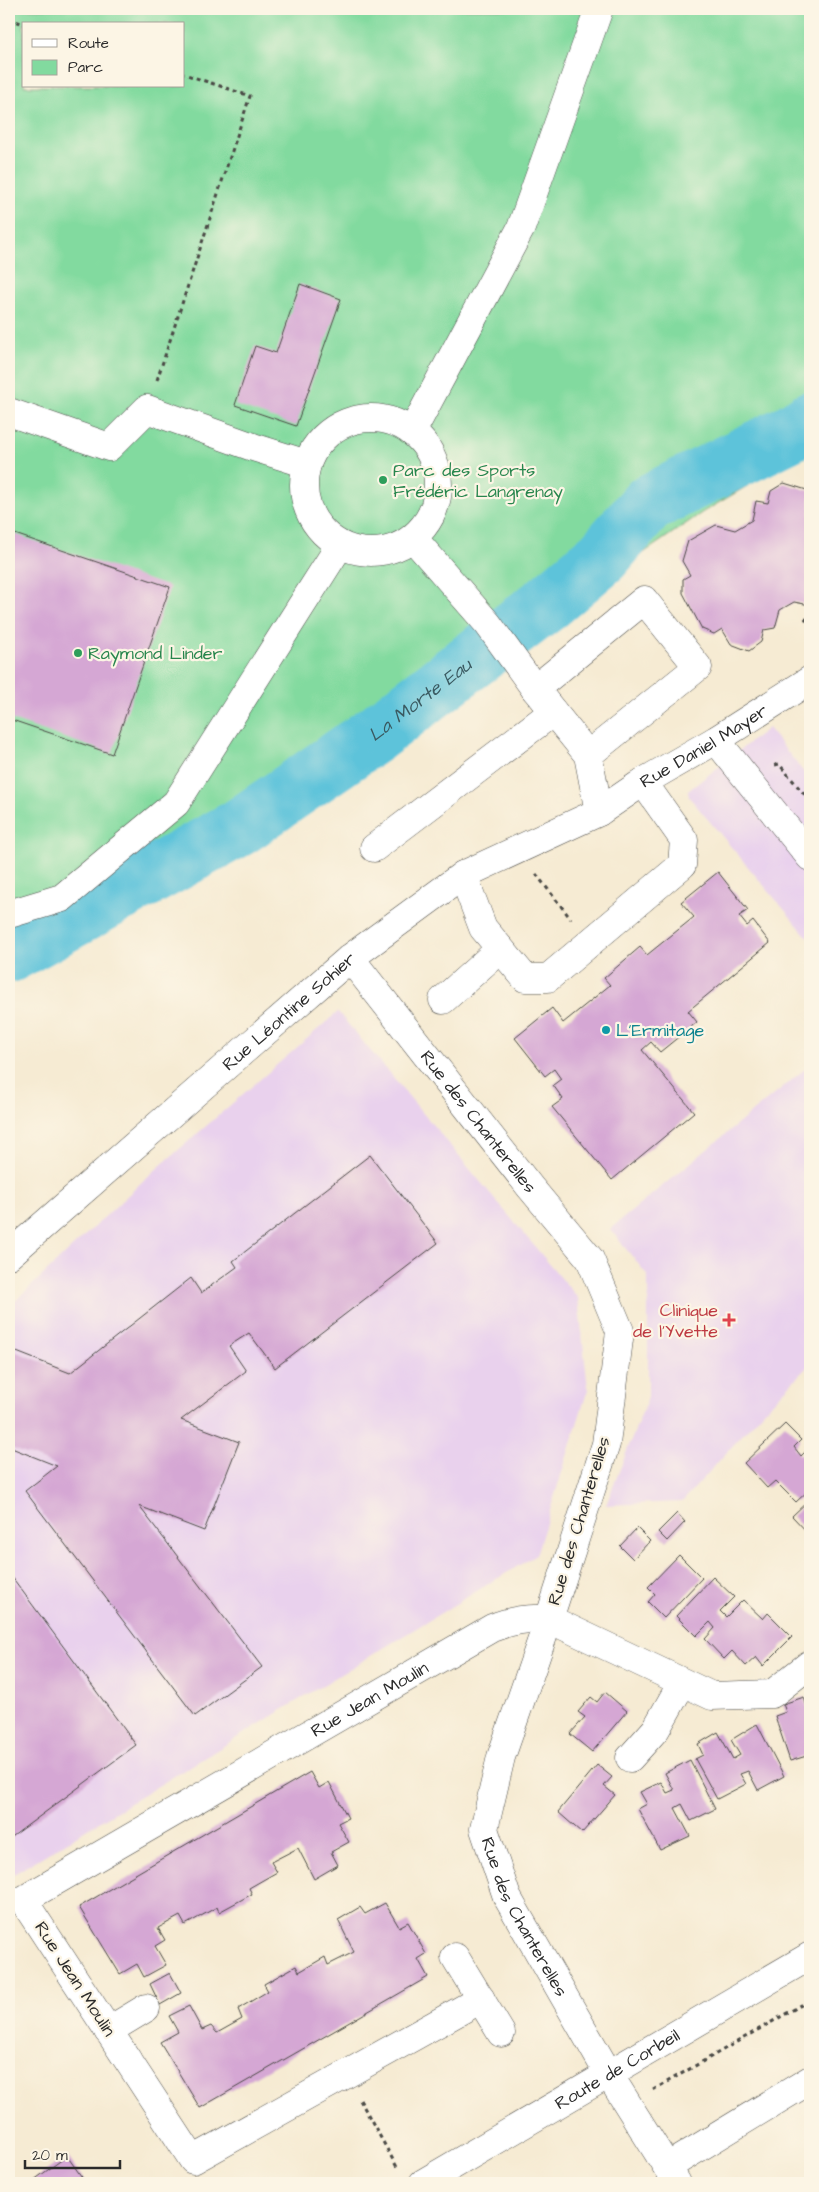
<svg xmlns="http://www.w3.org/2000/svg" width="819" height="2192" viewBox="0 0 819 2192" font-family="'Architects Daughter',sans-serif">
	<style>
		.built { fill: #e9d1ed }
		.green { fill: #82da9f; stroke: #568265; fill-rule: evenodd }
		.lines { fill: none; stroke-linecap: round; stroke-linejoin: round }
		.river { stroke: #5dc3da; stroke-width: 58 }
		.building { fill: #d5a7d4 }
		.minor-casing { stroke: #494844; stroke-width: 29 }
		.major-casing { stroke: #494844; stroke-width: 29 }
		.path { stroke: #494844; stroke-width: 3; stroke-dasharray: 4 4; stroke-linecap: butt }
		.minor { stroke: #fff; stroke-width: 28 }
		.major { stroke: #fff; stroke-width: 28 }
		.leisure-dot { fill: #2e9e5b; stroke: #fcf5e5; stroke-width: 2 }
		.culture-dot { fill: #0f9aa8; stroke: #fcf5e5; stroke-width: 2 }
		.health-dot { fill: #e0444e; stroke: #fcf5e5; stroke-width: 2 }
		.labels { text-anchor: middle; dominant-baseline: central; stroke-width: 4.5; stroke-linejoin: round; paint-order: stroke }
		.leisure-label { font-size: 18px; fill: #27864d; stroke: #fcf5e5; text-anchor: start }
		.street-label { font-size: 18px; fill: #2b2b2b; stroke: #fcf5e5 }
		.culture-label { font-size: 18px; fill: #0d838f; stroke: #fcf5e5; text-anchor: start }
		.health-label { font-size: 18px; fill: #be3a42; stroke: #fcf5e5; text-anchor: end }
		.water-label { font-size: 19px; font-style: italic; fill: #3a5960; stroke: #fcf5e5 }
	</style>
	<rect width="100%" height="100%" fill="#fcf5e5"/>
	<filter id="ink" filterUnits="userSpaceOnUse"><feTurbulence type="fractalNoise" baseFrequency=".02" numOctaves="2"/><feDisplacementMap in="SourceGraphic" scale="10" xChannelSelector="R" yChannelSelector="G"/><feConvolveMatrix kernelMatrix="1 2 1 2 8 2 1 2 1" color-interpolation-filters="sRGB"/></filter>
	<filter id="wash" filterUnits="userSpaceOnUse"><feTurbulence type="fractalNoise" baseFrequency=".0096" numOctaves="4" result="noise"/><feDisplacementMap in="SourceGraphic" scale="20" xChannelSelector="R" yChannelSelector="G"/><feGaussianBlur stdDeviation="1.12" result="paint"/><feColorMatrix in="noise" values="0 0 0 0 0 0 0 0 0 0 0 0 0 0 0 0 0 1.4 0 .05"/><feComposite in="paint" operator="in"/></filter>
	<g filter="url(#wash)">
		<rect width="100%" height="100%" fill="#f6ebd3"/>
		<path class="built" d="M768,728l42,52v160l-121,-143 -1,-6z
			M338,1012l240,286 10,91 -52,166 -527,322v-570l136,-128z
			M810,1065v299l-47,48 -81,90 -76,3 42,-108v-121l-38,-47z"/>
		<path class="green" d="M9,9h801v440l-107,63 -206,142 -255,187 -233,130zM24,24h160v62h-160z"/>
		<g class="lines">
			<path class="river" id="s1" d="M9,954l231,-127 135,-93 170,-129 58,-49 46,-53 141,-70 20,-13"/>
		</g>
		<g id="blocks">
			<path class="building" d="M300,284l41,15 -45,127 -61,-21 20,-59 21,7z
				M784,483l26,8v114l-16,-3 -14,8 -5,18 -11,2 -3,12 -12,9 -18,-7 -9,-15 -8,5 -12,-5 -19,-36v-14l7,-4 -8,-14 6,-20 28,-16 19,5 17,-10 4,-19 12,2 3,-12z
				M9,532l161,55 -58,167 -103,-35z
				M718,872l30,38 -9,6 8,10 6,-5 17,22 -82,68 9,11 -37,30 -9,-10 -9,8 52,62 -82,68 -60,-73 11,-8 -10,-14 8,-6 -7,-10 -9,7 -30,-38 37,-30 11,15 47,-38 -6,-7 36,-31 7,8 47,-38 -13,-15z
				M370,1155l68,88 -163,125 -26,-35 -20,13 17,25 -65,49 58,22 -35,89 -65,-25 123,161 -67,49 -170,-225 32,-25 -48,-19v-98l61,24 121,-95 10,15 36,-26 -4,-6z
				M785,1424l16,16 -7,7 7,9 9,-9v42l-14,13 -21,-21 -8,7 -23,-25z
				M810,1499v36l-18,-19z
				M677,1513l8,9 -18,19 -9,-9z
				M637,1528l13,13 -17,18 -13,-13z
				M679,1555l23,23 -38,40 -16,-16 7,-8 -7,-7z
				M9,1573l127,172 -127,94z
				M713,1577l21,20 -14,14 6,6 17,-17 20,19 5,-6 24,24 -29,29 -7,-9 -10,9 -14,-15 -8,8 -19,-20 10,-11 -5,-6 -14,14 -20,-20z
				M605,1692l22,19 -35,41 -22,-18 15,-17 -7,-5 13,-15 6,5z
				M804,1697l6,20v38l-20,6 -15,-45 11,-4 -3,-8z
				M757,1724l27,52 -26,14 -10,-19 -8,3 6,10 -29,15 -22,-40 8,-4 -5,-11 20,-12 15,27 7,-4 -9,-15z
				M690,1760l25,49 -24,12 -9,-17 -7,4 15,28 -30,14 -22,-41 9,-5 -7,-12 21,-10 6,11 7,-3 -9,-17z
				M597,1765l15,12 -8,9 11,9 -33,38 -24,-21z
				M310,1772l9,16 10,-6 19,36 -10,5 11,19 -18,10 7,13 -24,14 -16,-31 -27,14 6,10 -28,16 3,6 -33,18 -2,-5 -32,18 -5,-9 -22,12 7,12 -10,6 11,19 -22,12 -7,-13 -17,10 -41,-67z
				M385,1903l14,24 9,-5 18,32 -8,5 10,18 -228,131 -40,-66 18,-10 -9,-16 20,-10 13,24 9,-4 6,7 25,-14 -4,-10 30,-18 -4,-7 32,-18 3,6 26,-15 3,8 26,-13 -16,-32 22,-13 5,7z
				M170,1973l11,20 -21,12 -10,-21z
				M67,2156l19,27h-56z"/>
		</g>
	</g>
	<g filter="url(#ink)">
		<use href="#blocks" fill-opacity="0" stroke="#494844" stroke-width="1"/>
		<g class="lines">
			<defs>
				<g id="minor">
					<path d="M9,412l100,35 38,-38 106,38 54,17"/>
					<circle cx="371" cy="485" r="67"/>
					<path d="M412,432l109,-204 78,-219"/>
					<path d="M413,538l75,86 47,65 53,66 11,57"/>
					<path d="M535,689l109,-89 54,67 -110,88"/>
					<path d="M716,740l94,117"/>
					<path d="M374,848l179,-136"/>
					<path d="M463,875l20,53 42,50h23l134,-113 2,-25 -41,-58"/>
					<path d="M9,914l53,-16 114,-95 164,-258"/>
					<path id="s2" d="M350,958l180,229 60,72 30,72 -14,113 -57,175 -48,138 -17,72 23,68 101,176 69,110"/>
					<path d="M443,1000l57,-51"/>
					<path id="s3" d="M9,1255l341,-297 113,-83 136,-63 44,-30 73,-42 94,-60"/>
					<path d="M630,1758l26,-29 26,-46"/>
					<path d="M455,1957l46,76"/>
					<path id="s4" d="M481,1999l-288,161 -170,-260 469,-272c20,-8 36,-10 57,-9l163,77 60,-2 38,-30"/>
					<path d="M108,2031l38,-23"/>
					<path d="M667,2167l143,-87"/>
				</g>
				<g id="major">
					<path id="s5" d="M423,2183l387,-227"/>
				</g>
			</defs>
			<use href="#minor" class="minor-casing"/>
			<use href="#major" class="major-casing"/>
			<path class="path" d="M9,19l15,5
				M157,380l93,-284 -66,-22
				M805,618l5,8
				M775,765l4,-1 31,37
				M536,874l35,45
				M653,2090l157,-90
				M360,2100l38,69"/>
			<use href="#minor" class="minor"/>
			<use href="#major" class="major"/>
		</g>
	</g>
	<g class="leisure-dot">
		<circle cx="383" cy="480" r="5"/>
		<circle cx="78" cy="653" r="5"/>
	</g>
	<circle class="culture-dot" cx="606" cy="1030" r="5"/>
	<path class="health-dot" d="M726.5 1312.5h5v5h5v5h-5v5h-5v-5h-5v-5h5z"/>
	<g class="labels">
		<g class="leisure-label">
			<text x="393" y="470">Parc des Sports<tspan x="393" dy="21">Frédéric Langrenay</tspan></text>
			<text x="88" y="653">Raymond Linder</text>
		</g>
		<g class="street-label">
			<text stroke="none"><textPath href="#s3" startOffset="866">Rue Daniel Mayer</textPath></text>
			<text stroke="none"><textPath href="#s3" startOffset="371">Rue Léontine Sohier</textPath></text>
			<text stroke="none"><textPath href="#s2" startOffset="208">Rue des Chanterelles</textPath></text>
			<text transform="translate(579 1521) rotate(-73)">Rue des Chanterelles</text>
			<text stroke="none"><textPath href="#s4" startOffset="1041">Rue Jean Moulin</textPath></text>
			<text stroke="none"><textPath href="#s2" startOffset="1078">Rue des Chanterelles</textPath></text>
			<text transform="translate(75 1979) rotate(57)">Rue Jean Moulin</text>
			<text stroke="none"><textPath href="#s5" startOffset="225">Route de Corbeil</textPath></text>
		</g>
		<g class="culture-label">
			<text x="616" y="1030">L'Ermitage</text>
		</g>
		<g class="health-label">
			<text x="718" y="1310">Clinique<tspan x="718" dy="21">de l'Yvette</tspan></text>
		</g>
		<g class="water-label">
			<text stroke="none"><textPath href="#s1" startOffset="484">La Morte Eau</textPath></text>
		</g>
	</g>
	<rect width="819" height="2192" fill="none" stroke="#fcf5e5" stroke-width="30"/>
	<rect x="22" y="22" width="162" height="65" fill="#fcf5e5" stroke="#a8a49b"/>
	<rect x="32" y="39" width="25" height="8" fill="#ffffff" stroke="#a8a49b"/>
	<text x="68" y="48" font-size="15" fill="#2b2b2b">Route</text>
	<rect x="32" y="60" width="25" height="15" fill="#82da9f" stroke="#a8a49b"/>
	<text x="68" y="72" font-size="15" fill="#2b2b2b">Parc</text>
	<path d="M25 2160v8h95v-8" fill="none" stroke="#2b2b2b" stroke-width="2.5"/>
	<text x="32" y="2160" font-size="15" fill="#2b2b2b" stroke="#fcf5e5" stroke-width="4" paint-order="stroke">20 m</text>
</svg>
